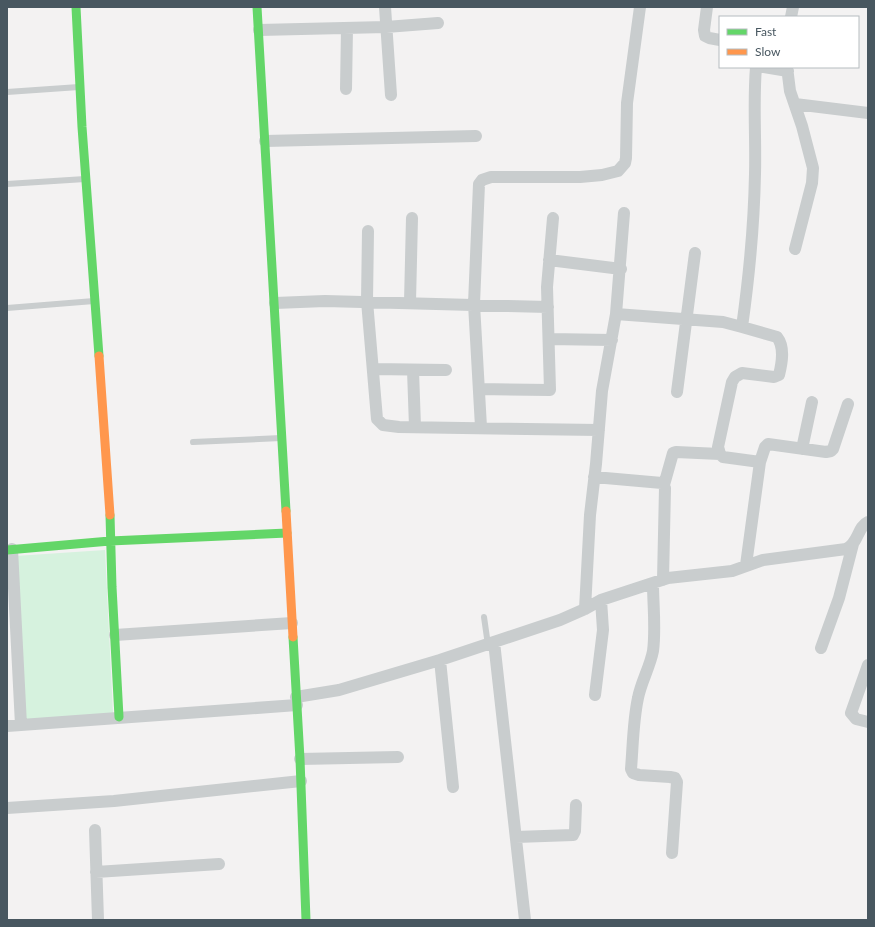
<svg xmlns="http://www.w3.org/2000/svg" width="875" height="927" viewBox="0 0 875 927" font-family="Lato,sans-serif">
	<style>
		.green { fill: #d6f2de }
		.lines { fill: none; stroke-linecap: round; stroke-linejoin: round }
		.lane { stroke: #c9cdce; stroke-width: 6 }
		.street { stroke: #c9cdce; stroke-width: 12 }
		.fast { stroke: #63d668; stroke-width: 9 }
		.slow { stroke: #ff974d; stroke-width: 9 }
	</style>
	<rect width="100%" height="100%" fill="#f3f2f2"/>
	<path class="green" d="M105,550l8,163 -87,7 -11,-164z"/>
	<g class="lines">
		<path class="lane" d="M7,92l72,-5
			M7,184l78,-5
			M7,308l87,-7
			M193,442l88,-4
			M484,617l4,28"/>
		<path class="street" d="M385,7l6,88
			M707,7l-3,23 1,6 4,2 11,2
			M791,17l2,-10
			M259,30l127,-3 52,-4
			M764,67l24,4
			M787,67l3,24 12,35 11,42 -1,15 -17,66
			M346,89l1,-61
			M795,104l73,9
			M265,141l211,-5
			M368,231l-1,70 10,118 6,6 16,2 200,3
			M549,260l72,9
			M410,302l2,-84
			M275,303l50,-2 223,6
			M616,314l107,8 19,5c7,-50 12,-102 13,-153 1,-36 -2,-71 1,-107
			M742,327l35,10c8,10 5,26 2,38l-5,2 -32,-4 -7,4 -3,5 -14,65 2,7 3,3 37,5
			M549,339l63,1
			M373,369l73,1
			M413,370l2,57
			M479,389l71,1 -3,-103 6,-69
			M677,392l18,-139
			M481,427l-7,-123 5,-120 3,-4 9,-3h89l22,-2 16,-4 7,-8 1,-5 1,-55 13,-96
			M802,449l10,-47
			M594,477l68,6 3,5 -2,92
			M664,485l9,-32 3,-1 44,2
			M12,549l9,176
			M746,565l14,-103 5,-15 3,-3 58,8 5,-1 2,-2 15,-45
			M653,583c0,22 3,46 0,68 -3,16 -12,31 -15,47 -5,23 -5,47 -7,71l2,4 6,2 31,2 5,1 2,4 -5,71
			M585,609l5,-94 6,-51 6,-73 14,-77 8,-101
			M115,635l177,-12
			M494,642l31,278
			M821,648l18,-50 14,-54
			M440,660l13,127
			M868,665l-17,48 5,6 12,3
			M595,695l8,-65 -2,-30
			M296,697l43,-7 101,-30 120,-40 25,-11 16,-9 67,-22 64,-7 31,-11 83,-11c13,-6 11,-22 22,-27
			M7,726l290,-21
			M300,759l98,-2
			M7,808l107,-7 187,-20
			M95,830l3,90
			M516,837l57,-2 2,-4 1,-26
			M96,872l123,-8"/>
		<path class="fast" d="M76,7l6,120 17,229
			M257,7l29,504
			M110,515l2,72 7,130
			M7,550l103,-9 177,-8
			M293,637l7,122 6,161"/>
		<path class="slow" d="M99,356l11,159
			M286,511l7,126"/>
	</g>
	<rect width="875" height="927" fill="none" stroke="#485760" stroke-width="16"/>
	<rect x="719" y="16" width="140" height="52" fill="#ffffff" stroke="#b6bcbf"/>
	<rect x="727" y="29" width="20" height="6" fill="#63d668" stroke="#b6bcbf"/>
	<text x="755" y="36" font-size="12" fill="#485760">Fast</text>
	<rect x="727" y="49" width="20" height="6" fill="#ff974d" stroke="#b6bcbf"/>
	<text x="755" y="56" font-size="12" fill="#485760">Slow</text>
</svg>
